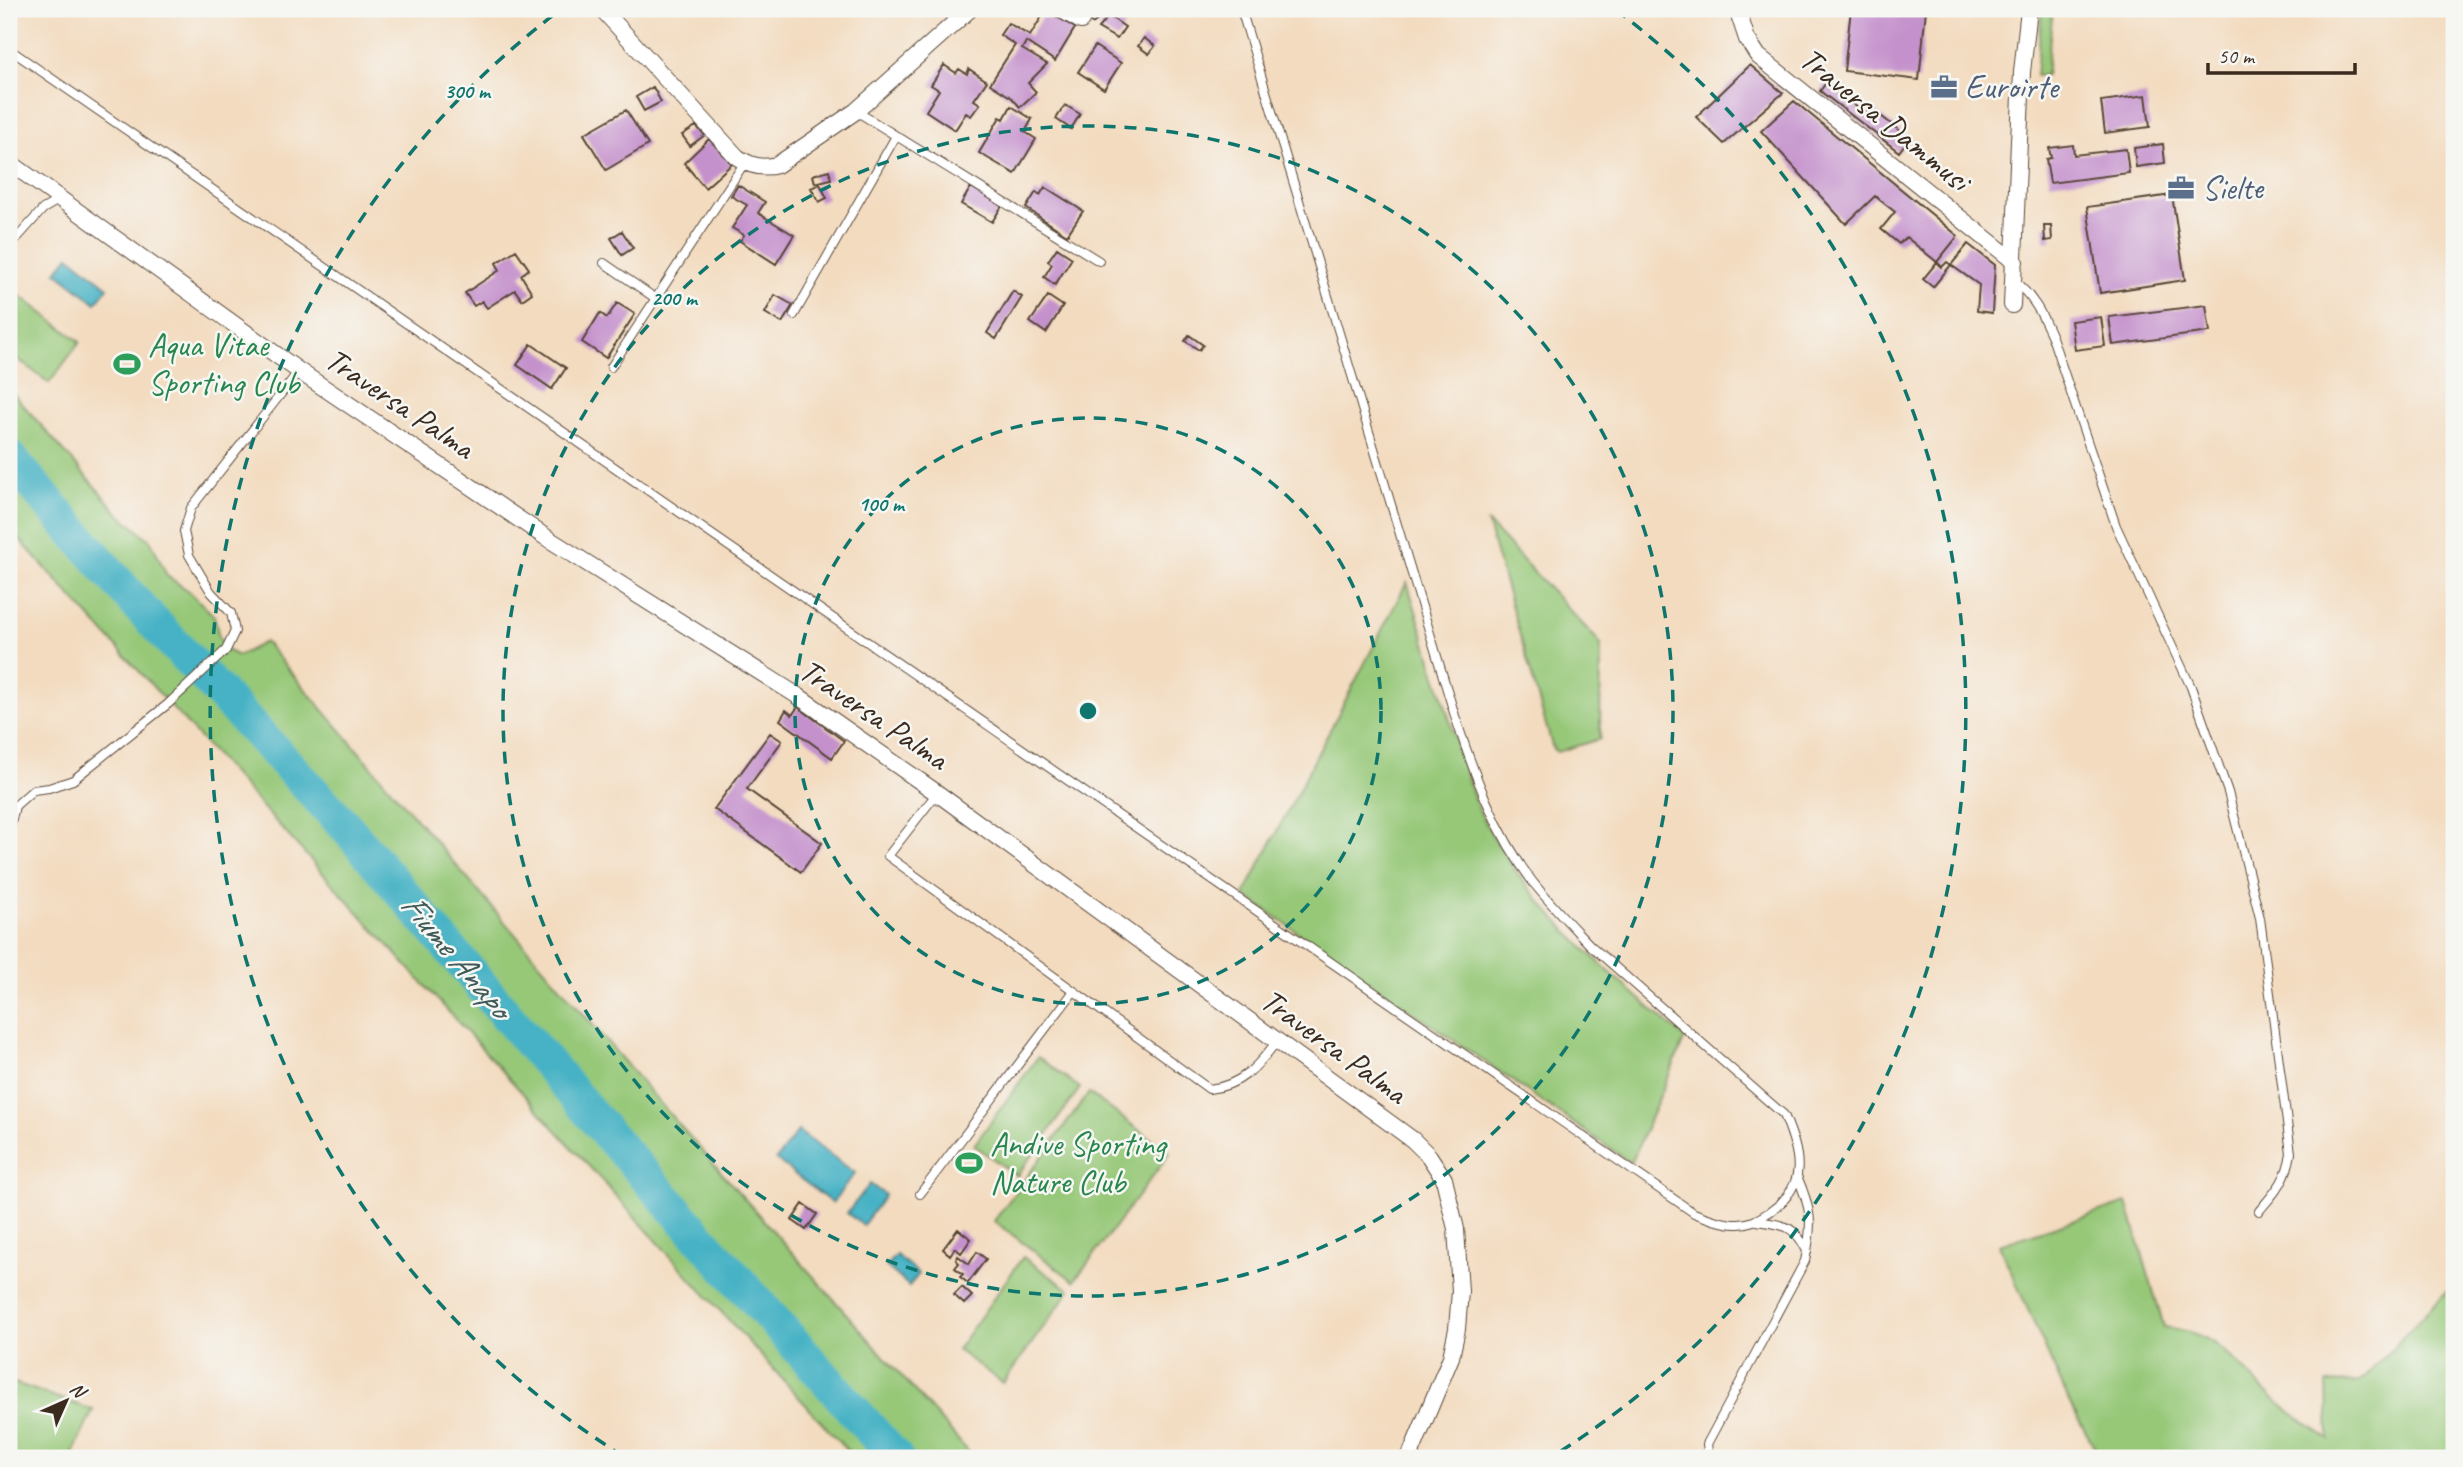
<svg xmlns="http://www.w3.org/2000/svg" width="2463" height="1467" viewBox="0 0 2463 1467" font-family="Caveat,sans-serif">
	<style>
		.green { fill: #96c878; stroke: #68794b; stroke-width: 2 }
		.water { fill: #47b2c5; stroke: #416e72; stroke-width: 2 }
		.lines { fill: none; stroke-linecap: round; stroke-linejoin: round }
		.river { stroke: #47b2c5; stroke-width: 35 }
		.building { fill: #c491cc }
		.lane-casing { stroke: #574536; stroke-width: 10 }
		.street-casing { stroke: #574536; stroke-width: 18 }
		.lane { stroke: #fff; stroke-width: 8 }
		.street { stroke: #fff; stroke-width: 16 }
		.ring { fill: none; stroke: #0f766e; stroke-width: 3.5; stroke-dasharray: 12 9 }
		.labels { text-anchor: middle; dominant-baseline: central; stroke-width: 5; stroke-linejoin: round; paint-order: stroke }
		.service-label { font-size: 33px; fill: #4e5e75; stroke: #f6f6f2; text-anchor: start }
		.street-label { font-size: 33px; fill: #3b2a1e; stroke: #f6f6f2 }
		.leisure-label { font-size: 33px; fill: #27864d; stroke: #f6f6f2; text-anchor: start }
		.water-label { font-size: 35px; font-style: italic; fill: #3f5a58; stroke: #f6f6f2 }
		.centre { fill: #0f766e; stroke: #f6f6f2; stroke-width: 3.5 }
		.ring-label { font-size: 21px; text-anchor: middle; font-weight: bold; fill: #0f766e; stroke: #f6f6f2; stroke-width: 5; stroke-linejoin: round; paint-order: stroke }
	</style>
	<rect width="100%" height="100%" fill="#f6f6f2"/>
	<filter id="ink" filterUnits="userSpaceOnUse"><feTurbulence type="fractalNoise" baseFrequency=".0143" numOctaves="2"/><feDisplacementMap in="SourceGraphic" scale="14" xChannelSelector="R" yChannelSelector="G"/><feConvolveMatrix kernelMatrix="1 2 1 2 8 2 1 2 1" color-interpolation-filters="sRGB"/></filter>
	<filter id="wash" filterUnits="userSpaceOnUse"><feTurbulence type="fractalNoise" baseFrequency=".00686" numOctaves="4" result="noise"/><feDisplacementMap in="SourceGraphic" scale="28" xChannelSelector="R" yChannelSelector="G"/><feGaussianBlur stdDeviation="1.57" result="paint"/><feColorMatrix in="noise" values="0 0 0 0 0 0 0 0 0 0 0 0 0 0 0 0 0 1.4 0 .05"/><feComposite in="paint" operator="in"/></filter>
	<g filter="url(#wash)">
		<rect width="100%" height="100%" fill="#f3dbbf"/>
		<path class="green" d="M2042,9h11l-7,66 -10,1z
			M9,287l71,55 -31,41 -40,-31z
			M9,389l111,126 31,26 16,35 22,15 25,25 5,21 7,13 12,6 27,-14 386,451 323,365h-120l-845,-930z
			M1487,522l114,122 -1,95 -43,13 -4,-3z
			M1407,582c15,47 29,95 44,142 8,29 16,59 28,86 46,95 129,161 206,228l-54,125 -387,-268z
			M1038,1057l42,31 -63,88 -43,-31z
			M1089,1093l81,60 -96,128 -80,-60z
			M2127,1203l37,124c60,7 68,35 108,70 18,16 38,29 57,43l-2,-57 33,-1 94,-98v174h-353l-28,-48 -74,-165z
			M1023,1257l47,33 -67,93 -46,-33z
			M9,1381l84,29 -22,48h-62z"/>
		<path class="water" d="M69,256l39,31 -12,16 -40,-31z
			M798,1131l57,42 -23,30 -56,-43z
			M870,1184l15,11 -22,30 -16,-12z
			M896,1255l23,19 -10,12 -23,-20z"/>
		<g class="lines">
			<path class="river" d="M9,457l133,153 204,217 261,306 289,325"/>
		</g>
		<g id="blocks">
			<path class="building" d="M1087,9l4,2 11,-2 4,5 -14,10 -9,-12z
				M1851,9h75l-7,71 -75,-9z
				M1046,10l29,18 -20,33 -29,-19 -4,7 25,15 -19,19 8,9 -16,15 -8,-9 -22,-14 25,-39 -15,-10 8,-12 22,13z
				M1109,16l16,11 -8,12 -19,-11z
				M1144,38l11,8 -6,8 -11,-8z
				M1095,46l26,17 -17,26 -26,-17z
				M944,65l12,8 3,-4 8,5 2,-5 18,12 -13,19 6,4 -9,12 -5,-3 -11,17 -29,-19 13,-21 -8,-5z
				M1750,65l33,28 -59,51 -28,-27z
				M1826,83l36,28 2,-3 6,4 2,-3 37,29 -10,14 -79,-61z
				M653,87l8,15 -17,9 -8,-14z
				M2146,95l4,32 -45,6 -4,-32z
				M1794,101l164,135 -21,26 -31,-25 -7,7 -18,-15 14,-17 -20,-16 -29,28 -85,-93z
				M1065,105l15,9 -9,15 -15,-10z
				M1011,106l21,13 -7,13 11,7 -21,35 -36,-21 21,-36 4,2z
				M626,110l22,35 -42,25 -22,-36z
				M696,126l9,9 -15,11 -8,-11z
				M709,139l23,25 -27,24 -21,-25z
				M2163,144l2,19 -29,4 -2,-19z
				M2073,145l1,10 52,-6 3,24 -79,10 -4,-24 5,-1 -2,-10z
				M829,170l2,9 -16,4 -2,-8z
				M820,184l7,14 -8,4 -8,-14z
				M738,185l27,17 -7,11 36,22 -18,29 -36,-23 4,-6 -12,-7 15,-23 -16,-9z
				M971,187l31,19 -10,16 -31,-18z
				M1045,187l38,24 -16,24 -41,-27 10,-16 4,3z
				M2172,195l13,85 -85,13 -13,-86z
				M2044,226h7l1,14 -7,1z
				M622,231l11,17 -11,7 -11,-17z
				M1968,244l27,21 -3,48 -15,-2 2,-26 -28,-20z
				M1057,248l15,10 -17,27 -11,-8 8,-13 -4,-3z
				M516,250l13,19 -8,6 11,18 -10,7 -7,-10 -28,18 -5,-7 -8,5 -9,-13 35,-23 -4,-7z
				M1937,262l5,5 5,-5 4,3 -18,22 -10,-8z
				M1013,291l9,6 -26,42 -9,-6z
				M775,295l18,10 -11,18 -17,-10z
				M1048,296l15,10 -17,27 -16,-11z
				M617,303l18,11 -29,44 -24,-16 18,-29 7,5z
				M2206,305l4,27 -97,13 -4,-28z
				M2101,317l4,29 -30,4 -4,-29z
				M1189,335l14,10 -4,5 -14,-9z
				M531,344l35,24 -14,21 -35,-24z
				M798,707l46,34 -12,17 -52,-38 6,-10 6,5z
				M770,733l12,8 -35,48 75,54 -21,29 -87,-63z
				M803,1204l14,10 -11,16 -14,-10z
				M958,1229l13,10 -10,14 -6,-5 -5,7 -7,-6z
				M977,1252l9,7 -18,24 -8,-6 3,-3 -8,-6 4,-5 -3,-3 2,-4 11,8z
				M962,1287l10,9 -8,8 -10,-9z"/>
		</g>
	</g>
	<g filter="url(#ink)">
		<use href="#blocks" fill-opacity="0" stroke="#574536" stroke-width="2"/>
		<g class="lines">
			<defs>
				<path id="lane" d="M9,49l1685,1164c14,5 28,11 42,11 14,1 24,-6 35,-13 38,-27 29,-58 13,-96l-194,-170c-20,-21 -40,-41 -58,-64 -37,-49 -58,-107 -77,-165l-214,-707
					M856,111l243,150
					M9,247l34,-38 17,-10
					M604,263l51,35
					M2014,281c19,15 28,33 38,56l64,189 75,161 37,105 32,126 31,235c-4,27 -15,38 -32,58
					M794,315l102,-179
					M611,367l134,-205
					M937,793l-49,63 321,233c32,-3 49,-23 68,-48
					M9,831l6,-25 18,-16 16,-2 24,-8 95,-76 58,-54 9,-19 -4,-18 -20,-21 -22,-37 -5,-24 7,-23 108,-137
					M920,1194l154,-203
					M1757,1221c26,4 37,3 50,30
					M1709,1458l-2,-14 98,-183c8,-37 7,-51 -8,-85"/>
				<path id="street" d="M602,9l135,148c13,9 25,12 40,8l79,-54 114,-102
					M1060,9l21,12
					M1737,9l10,30 11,17 257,206
					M9,162l290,209 248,167 251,158 139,97 476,347 16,16 15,23 12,50 4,62 -3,38 -6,28 -42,101
					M2012,305l10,-233 7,-63"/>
			</defs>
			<use href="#lane" class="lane-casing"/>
			<use href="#street" class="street-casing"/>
			<use href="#lane" class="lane"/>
			<use href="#street" class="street"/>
		</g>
	</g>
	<g class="ring">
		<circle cx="1088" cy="711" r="293"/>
		<circle cx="1088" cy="711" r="585"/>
		<path d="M623 1456A878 878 0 0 1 560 10M1616 10A878 878 0 0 1 1553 1456"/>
	</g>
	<defs>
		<symbol id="office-bare" viewBox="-9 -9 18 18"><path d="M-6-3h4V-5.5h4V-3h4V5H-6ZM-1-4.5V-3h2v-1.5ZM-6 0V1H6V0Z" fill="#5c6f8a" stroke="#f6f6f2" stroke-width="2.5" paint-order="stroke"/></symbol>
		<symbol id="stadium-bare" viewBox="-9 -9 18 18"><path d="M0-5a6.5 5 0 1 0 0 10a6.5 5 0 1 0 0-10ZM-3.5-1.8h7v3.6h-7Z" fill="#2e9e5b" stroke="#f6f6f2" stroke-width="2.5" paint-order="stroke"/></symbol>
	</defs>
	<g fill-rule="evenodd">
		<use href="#office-bare" x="1925" y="68" width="38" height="38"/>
		<use href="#office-bare" x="2162" y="169" width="38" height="38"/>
		<use href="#stadium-bare" x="108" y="345" width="38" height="38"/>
		<use href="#stadium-bare" x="950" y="1144" width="38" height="38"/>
	</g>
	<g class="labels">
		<g class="service-label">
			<text x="1965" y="87">Euroirte</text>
			<text x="2202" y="188">Sielte</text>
		</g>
		<g class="street-label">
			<text transform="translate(1885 119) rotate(39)">Traversa Dammusi</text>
			<text transform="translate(400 403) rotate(34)">Traversa Palma</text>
			<text transform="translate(874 714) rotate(34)">Traversa Palma</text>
			<text transform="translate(1334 1046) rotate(36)">Traversa Palma</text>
		</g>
		<g class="leisure-label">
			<text x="148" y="345">Aqua Vitae<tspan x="148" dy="38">Sporting Club</tspan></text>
			<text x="990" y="1144">Andive Sporting<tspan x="990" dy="38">Nature Club</tspan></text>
		</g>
		<g class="water-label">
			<text transform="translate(456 955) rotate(50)">Fiume Anapo</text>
		</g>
	</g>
	<circle cx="1088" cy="711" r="10" class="centre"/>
	<g class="ring-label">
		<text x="467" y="98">300 m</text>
		<text x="674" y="305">200 m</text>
		<text x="881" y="511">100 m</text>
	</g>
	<rect width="2463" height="1467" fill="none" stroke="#f6f6f2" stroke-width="35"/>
	<g transform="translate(66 1401) rotate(45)" stroke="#f6f6f2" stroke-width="5" paint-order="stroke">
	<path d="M0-5L12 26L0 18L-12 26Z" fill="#3b2a1e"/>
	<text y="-10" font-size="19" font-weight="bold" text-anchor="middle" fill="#3b2a1e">N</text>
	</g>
	<path d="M2208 63v10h147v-10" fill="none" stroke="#3b2a1e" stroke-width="3.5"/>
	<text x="2218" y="63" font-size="21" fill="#3b2a1e" stroke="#f6f6f2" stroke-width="5" paint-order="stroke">50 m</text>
</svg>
